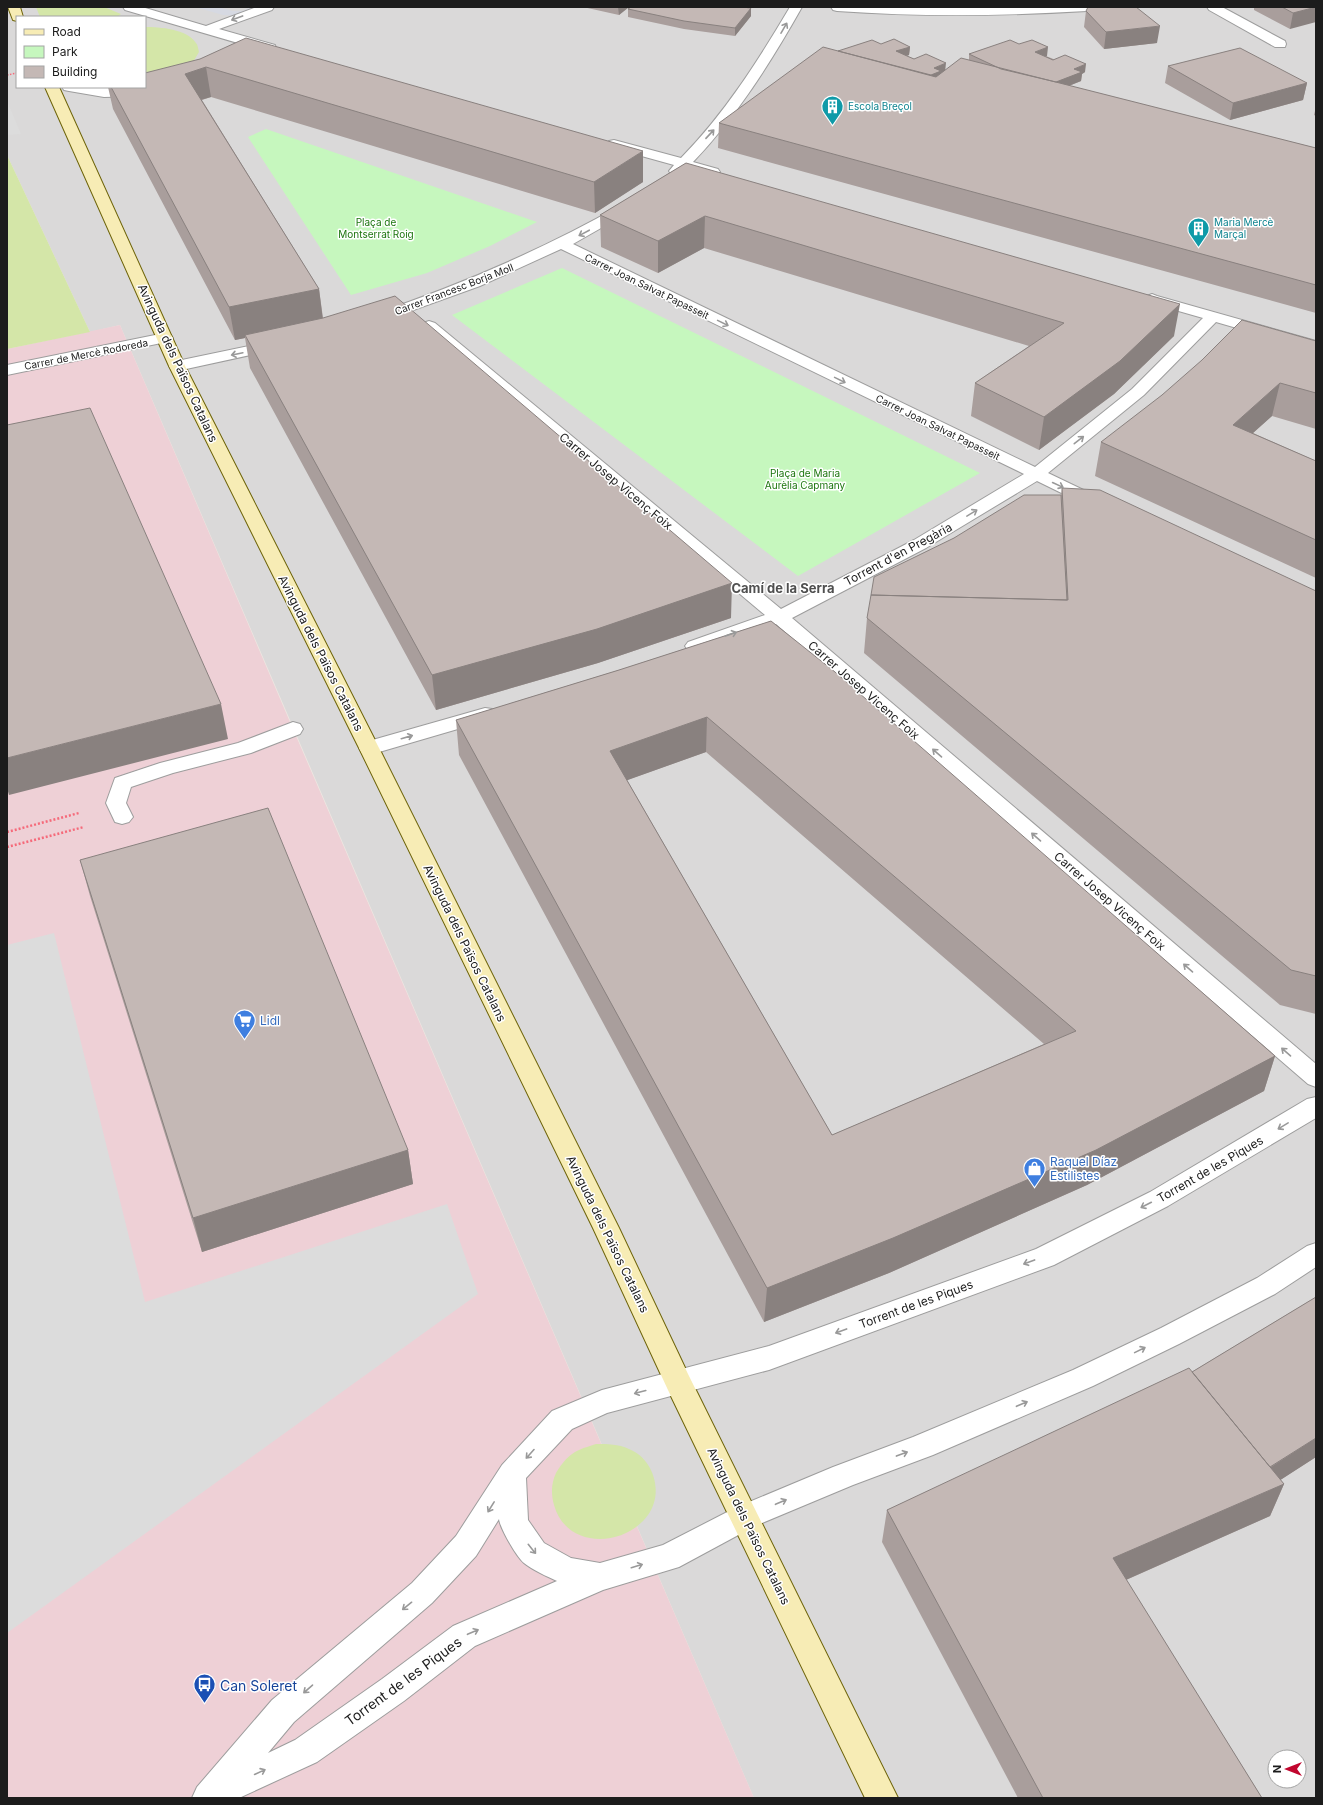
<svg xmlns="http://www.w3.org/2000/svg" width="1323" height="1805" viewBox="0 0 1323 1805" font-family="Inter,sans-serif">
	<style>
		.residential { fill: #dad9d9; fill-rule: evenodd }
		.commercial { fill: #eed0d6 }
		.grass { fill: #d4e6a8 }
		.park { fill: #c6f7be }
		.parking { fill: #dcdcdc }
		.plaza { fill: #d6d9e2 }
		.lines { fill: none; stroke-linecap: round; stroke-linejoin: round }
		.street-casing { stroke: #9d9d9d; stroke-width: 2 }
		.secondary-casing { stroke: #6d6308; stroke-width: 2 }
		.path-far1 { stroke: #f56a7a; stroke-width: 1.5; stroke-dasharray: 1.5 1.5; stroke-linecap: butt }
		.path { stroke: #f56a7a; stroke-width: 2.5; stroke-dasharray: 2 2; stroke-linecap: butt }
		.street { fill: #fff; fill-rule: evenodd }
		.secondary { fill: #f7ecb5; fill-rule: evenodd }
		.wall { fill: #a99e9c; fill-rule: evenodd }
		.shaded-wall { fill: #89817f }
		.building { fill: #c4b8b5; stroke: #89817f; fill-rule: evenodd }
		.oneway { stroke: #999 }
		.labels { text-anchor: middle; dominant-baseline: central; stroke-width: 3; stroke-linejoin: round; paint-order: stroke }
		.far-culture-label { font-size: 10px; fill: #0d838f; stroke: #fff; text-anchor: start }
		.far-park-label { font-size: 10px; fill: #1c750e; stroke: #fff }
		.far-street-label { font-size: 10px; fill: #1c1c1c; stroke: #fff }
		.street-label { font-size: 12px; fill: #1c1c1c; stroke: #fff }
		.shop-label { font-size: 12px; fill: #366cbe; stroke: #fff; text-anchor: start }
		.neighbourhood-label { font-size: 13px; font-weight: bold; fill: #4f4f4f; stroke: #fff }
		.near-street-label { font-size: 14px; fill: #1c1c1c; stroke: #fff }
		.near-transit-label { font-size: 14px; fill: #164399; stroke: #fff; text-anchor: start }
	</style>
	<rect width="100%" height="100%" fill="#ede7e1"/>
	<path class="residential" d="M7,7h1309v1791h-562l-634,-1473 -30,7 -83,-177zM17,17h128v70h-128zM1275,1757h24v24h-24z"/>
	<path class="commercial" d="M120,325l173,404 461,1069h-747v-1449z"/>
	<path class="grass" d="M36,7h68l17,7 -4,3h-77z
		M145,27c15,0 42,2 51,16 2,2 2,6 3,9l-6,10 -48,19z
		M7,155l83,177 -83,17z
		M596,1444c12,0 22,0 33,5 25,10 35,44 19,66 -24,33 -82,34 -94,-10 -3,-11 -3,-21 2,-32 6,-10 13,-19 23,-23 6,-3 12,-4 17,-6z"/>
	<path class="park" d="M266,129l271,93 -47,24 -63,27 -76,22 -103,-158z
		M562,268l418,205 -182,103 -346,-261z"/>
	<path class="parking" d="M7,101l14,33 -14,1z
		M54,933l91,369 302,-98 31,90 -471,339v-688z"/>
	<path class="plaza" d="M195,7h23l14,4h10l9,-4h13l-28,9 -13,-1z"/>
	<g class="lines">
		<defs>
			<path id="street" d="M123,7h19l64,19 51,-19h17l-2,3 -53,19 56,16 1,3 -1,3h-10l-140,-41z
				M790,7h12c-31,55 -65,109 -109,155l25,7 2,3 -2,3 -5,1 -27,-7 -5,5h-10l-2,-3 5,-6 -65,-18 -2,-3 2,-3 5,-1 67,18c44,-45 77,-97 109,-151z
				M831,7h262l-2,3 -4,1c-84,5 -166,6 -250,0l-4,-1z
				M1207,7h15l63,34 1,3 -1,3h-10l-66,-37z
				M62,87c26,0 51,2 77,1l5,1 2,3 -2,3 -5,1 -35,1 -35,-6 -5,-1z
				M626,204l5,1 2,3 -2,3 -58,33 462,223 97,-78 71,-71 -56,-16 -3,-3 3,-3 5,-2 5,2 159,45v10l-100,-29 -72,73 -96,78 50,24 3,4 -3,4 -6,1 -6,-1 -49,-24 -111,67 -134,70 524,446v23l-8,-3 -532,-460 -74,26 -7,2 -7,-2 -3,-4 3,-4 77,-27 -344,-289 2,-3 6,-2 6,2 346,286 133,-69 110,-66 -463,-225 -81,37 -100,36 -6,-2 -2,-3 2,-3c86,-29 168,-64 247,-109z
				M165,333l6,2 2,3 -2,3 -164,34v-10z
				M277,340l6,2 2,3 -2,3 -106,23 -6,-2 -2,-3 2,-3 6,-2z
				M485,708l7,1 3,5 -3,5 -123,36 -7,-2 -3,-5 3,-5z
				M293,722l7,2 3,5 -3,5 -49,19 -78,20 -42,14 -5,16 7,14 -4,5 -7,2 -7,-2 -9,-19 9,-25 45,-15 78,-20z
				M1316,1097v21l-148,88 -114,59 -285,105 -162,43 -35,16 -46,49 2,42 16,23 27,15 29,5 63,-18 72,-37 98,-41 80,-30 160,-67 88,-42 96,-50 50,-32 9,-3v24l-41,27 -96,50 -86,42 -160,69 -80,30 -98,41 -76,41 -76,23 -128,56 -71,55 -87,61 -78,36h-47l5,-11 75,-87 140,-117 44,-47 46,-71 50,-54 50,-21 167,-44 267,-97 114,-57 157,-93zM499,1519c1,9 17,37 25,44 7,6 24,14 33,18l-104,45 -71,53 -87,61 -27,13 26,-31 138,-119 44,-47z"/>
			<path id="secondary" d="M8,7h12l3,10h-6v4l-4,-1z
				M45,87h14l126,279 194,382 240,480 69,146 210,424h-33l-197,-408 -75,-162 -234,-480 -190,-382z"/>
		</defs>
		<use href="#street" class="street-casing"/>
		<use href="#secondary" class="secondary-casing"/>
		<path class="path-far1" d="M7,75l10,-2"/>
		<path class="path" d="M7,832l72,-19
			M7,847l77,-20"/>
		<use href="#street" class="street"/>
		<use href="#secondary" class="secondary"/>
	</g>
	<path class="wall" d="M583,7h46l-10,8z
		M1254,7h62l-26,22 -36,-19z
		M751,8v8l-16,20 -51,-7 -56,-12v-8z
		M1086,11l71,32 -53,6 -20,-22z
		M881,44l29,3 -1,8 -2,1 7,3 31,11 24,-10v-6l78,2h-1l39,16 -3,2 -1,7 -12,5 247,62v165l-598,-165 1,-25 119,-72z
		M200,59l443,123 -48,31 -384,-116 -9,3 117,189 4,29 408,300 -133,45 -162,47 -186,-342 -5,-30 -10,2 -122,-231 -5,-22h37z
		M1168,66l139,17 -4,17 -73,20 -65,-37z
		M1316,107v9l-2,-1z
		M686,163l488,173 -60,58 -75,56 -68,-34 4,-33 54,-37 -325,-98 -46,25 -57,-26 -1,-32z
		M1316,341v88l-44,-13 -19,17 63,28v117l-221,-102 6,-34z
		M1062,488l254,103v423l-36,-9 -416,-352 3,-35 87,-80 107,-43z
		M771,621l504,435 -11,35 -177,94 -198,88 -125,49 -305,-567 -3,-35 163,-50zM706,752l338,292 -212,91 -205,-355z
		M80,860l328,290 5,34 -211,68 -112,-356z
		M1316,1297v160l-36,23 4,4 -14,32 -144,64 136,218h-244l-136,-256 5,-32 305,-138z"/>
	<path class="shaded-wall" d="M618,7h11l-10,8z
		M1316,7v15l-26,7 3,-16z
		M751,8v8l-16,20v-8z
		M1160,26l-3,17 -53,6 2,-17z
		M910,47l-1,8 -13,4v-8z
		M1048,47l-1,9 -13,4 1,-8z
		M946,63l-1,9 -39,21 28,-25z
		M1086,64l-1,8 -3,2 -1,7 -38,15 1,-8 30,-19z
		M206,67l5,30 -21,6 -5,-29z
		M1307,83l-4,17 -73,20 3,-17z
		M643,151v31l-48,31 -1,-31z
		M705,216l-1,32 -46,25v-32z
		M319,289l4,32 -78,14v3l-10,2 -6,-33z
		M1180,304l-6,32 -60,58 -75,56 5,-33z
		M1280,383l-8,33 -47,42 8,-33z
		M732,583l-1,35 -133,45 -162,47 -4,-35z
		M221,704l7,35 -219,56 -2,-7v-30z
		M707,717l-1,35 -95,34 -1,-35z
		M1275,1056l-11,35 -177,94 -198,88 -125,49 3,-34z
		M408,1150l5,34 -211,68 -9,-34z
		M1316,1438v19l-62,40 11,-26z
		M1284,1484l-14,32 -167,74 10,-32z"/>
	<path class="building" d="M631,7h111l9,1 -16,20 -51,-7 -56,-12z
		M1088,7h48l24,19 -54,6 -20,-21z
		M1282,7h34l-23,6z
		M246,38l397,113 -49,31 -388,-115 -21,7 134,215 -90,18 -118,-220h34v-14l55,-14z
		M894,39l16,8 -14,4 11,5 7,3 12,-5 20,9 -12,5 7,3 -10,4 -93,-24 34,-11 9,4z
		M1010,40l9,4 13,-4 16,7 -13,5 18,8 12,-5 21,9 -12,5 8,3 -26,10 -55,-13 -32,-15z
		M823,47l113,30 25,-19 355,90v137l-597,-162z
		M1240,48l67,35 -74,20 -65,-37z
		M686,163l494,141 -60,57 -76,56 -69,-34 89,-60 -359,-107 -47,25 -58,-26z
		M395,296l337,287 -135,46 -165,46 -187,-340 78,-17z
		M1242,320l74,21v52l-36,-10 -47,42 83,36v79l-215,-98 61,-47 40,-35z
		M90,408l131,296 -214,54v-333z
		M1062,488l38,2 216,101v385l-25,-6 -424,-352 4,-23 197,5z
		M1024,495h37l6,105 -196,-5 3,-18 80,-39z
		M771,621l64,51 440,384 -179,94 -203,88 -126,50 -311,-568 163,-50zM707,717l369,314 -244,104 -222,-384z
		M268,808l140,342 -215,68 -113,-358z
		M1316,1297v141l-46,29 -78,-95z
		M1189,1368l95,116 -171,74 149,240h-219l-156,-288z"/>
	<defs><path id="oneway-shaft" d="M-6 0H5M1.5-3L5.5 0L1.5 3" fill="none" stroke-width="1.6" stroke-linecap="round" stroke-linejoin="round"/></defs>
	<g class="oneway">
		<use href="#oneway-shaft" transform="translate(237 18) rotate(160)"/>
		<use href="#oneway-shaft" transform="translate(784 28) rotate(-60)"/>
		<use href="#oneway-shaft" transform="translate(710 134) rotate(-47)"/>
		<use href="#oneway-shaft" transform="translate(584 233) rotate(152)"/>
		<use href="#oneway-shaft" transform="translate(723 323) rotate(26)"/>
		<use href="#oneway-shaft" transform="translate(237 354) rotate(168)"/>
		<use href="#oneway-shaft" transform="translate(840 380) rotate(26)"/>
		<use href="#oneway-shaft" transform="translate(1079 440) rotate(-38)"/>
		<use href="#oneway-shaft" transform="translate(1058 485) rotate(25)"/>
		<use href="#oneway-shaft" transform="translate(972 513) rotate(-31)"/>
		<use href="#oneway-shaft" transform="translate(731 634) rotate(-19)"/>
		<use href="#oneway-shaft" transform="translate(407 737) rotate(-16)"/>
		<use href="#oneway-shaft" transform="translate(937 753) rotate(-139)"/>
		<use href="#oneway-shaft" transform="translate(1036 837) rotate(-139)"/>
		<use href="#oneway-shaft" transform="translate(1188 968) rotate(-139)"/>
		<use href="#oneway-shaft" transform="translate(1286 1052) rotate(-139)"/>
		<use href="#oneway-shaft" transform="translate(1283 1126) rotate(149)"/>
		<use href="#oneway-shaft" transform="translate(1146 1205) rotate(153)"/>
		<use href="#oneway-shaft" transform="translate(1029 1262) rotate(160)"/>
		<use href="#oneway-shaft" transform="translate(841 1331) rotate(160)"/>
		<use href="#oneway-shaft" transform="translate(1140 1350) rotate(-26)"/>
		<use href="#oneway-shaft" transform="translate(640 1392) rotate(165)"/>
		<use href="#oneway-shaft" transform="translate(1022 1404) rotate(-23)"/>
		<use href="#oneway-shaft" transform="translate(530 1454) rotate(132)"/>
		<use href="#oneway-shaft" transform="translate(902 1454) rotate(-20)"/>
		<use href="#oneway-shaft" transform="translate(781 1502) rotate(-23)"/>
		<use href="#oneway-shaft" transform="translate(491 1507) rotate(122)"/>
		<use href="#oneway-shaft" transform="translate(532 1549) rotate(51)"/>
		<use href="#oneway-shaft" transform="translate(637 1566) rotate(-17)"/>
		<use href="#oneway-shaft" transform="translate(407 1606) rotate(141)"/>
		<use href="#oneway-shaft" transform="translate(473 1632) rotate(-23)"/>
		<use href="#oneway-shaft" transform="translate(308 1689) rotate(139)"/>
		<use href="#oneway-shaft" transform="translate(260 1772) rotate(-25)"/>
	</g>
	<defs>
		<symbol id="building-pin" viewBox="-11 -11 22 30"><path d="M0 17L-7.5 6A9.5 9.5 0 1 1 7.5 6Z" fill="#0f9aa8" stroke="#fff"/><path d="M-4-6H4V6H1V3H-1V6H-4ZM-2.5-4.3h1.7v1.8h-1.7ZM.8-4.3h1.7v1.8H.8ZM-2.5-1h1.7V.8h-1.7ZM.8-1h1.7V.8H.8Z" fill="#fff"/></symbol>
		<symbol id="supermarket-pin" viewBox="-11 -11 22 30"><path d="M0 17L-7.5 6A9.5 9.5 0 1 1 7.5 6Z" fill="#3f7fe0" stroke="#fff"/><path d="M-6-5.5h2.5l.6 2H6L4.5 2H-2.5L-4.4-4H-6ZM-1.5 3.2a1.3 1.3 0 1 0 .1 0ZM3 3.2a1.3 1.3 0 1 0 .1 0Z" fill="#fff"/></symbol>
		<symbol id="shop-pin" viewBox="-11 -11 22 30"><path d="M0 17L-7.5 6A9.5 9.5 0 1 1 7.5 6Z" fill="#3f7fe0" stroke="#fff"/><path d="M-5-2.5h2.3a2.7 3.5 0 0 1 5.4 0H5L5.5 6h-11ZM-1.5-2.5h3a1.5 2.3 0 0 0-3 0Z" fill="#fff"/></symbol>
		<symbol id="bus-pin" viewBox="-11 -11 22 30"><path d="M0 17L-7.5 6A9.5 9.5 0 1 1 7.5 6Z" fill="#1a4fb4" stroke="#fff"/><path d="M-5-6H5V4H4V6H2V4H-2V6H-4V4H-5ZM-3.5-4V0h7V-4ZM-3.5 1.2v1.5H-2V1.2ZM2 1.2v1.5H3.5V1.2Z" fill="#fff"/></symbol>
	</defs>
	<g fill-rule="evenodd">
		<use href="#building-pin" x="820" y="94" width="25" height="34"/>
		<use href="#building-pin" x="1186" y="216" width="25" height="34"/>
		<use href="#supermarket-pin" x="232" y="1008" width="25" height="34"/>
		<use href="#shop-pin" x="1022" y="1156" width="25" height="34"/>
		<use href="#bus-pin" x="192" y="1672" width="25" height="34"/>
	</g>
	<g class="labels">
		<g class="far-culture-label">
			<text x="848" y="106">Escola Breçol</text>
			<text x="1214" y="222">Maria Mercè<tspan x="1214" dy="12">Marçal</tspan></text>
		</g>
		<g class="far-park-label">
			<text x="376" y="222">Plaça de<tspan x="376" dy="12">Montserrat Roig</tspan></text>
			<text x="805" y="473">Plaça de Maria<tspan x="805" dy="12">Aurèlia Capmany</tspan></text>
		</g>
		<g class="far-street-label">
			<text transform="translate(647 286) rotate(26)">Carrer Joan Salvat Papasseit</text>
			<text transform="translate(454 289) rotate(-21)">Carrer Francesc Borja Moll</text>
			<text transform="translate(86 354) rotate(-11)">Carrer de Mercè Rodoreda</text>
			<text transform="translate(938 427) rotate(26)">Carrer Joan Salvat Papasseit</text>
		</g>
		<g class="street-label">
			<text transform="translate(178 363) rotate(65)">Avinguda dels Països Catalans</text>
			<text transform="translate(616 481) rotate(40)">Carrer Josep Vicenç Foix</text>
			<text transform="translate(898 554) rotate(-28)">Torrent d'en Pregària</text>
			<text transform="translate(321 653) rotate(63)">Avinguda dels Països Catalans</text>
			<text transform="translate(864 690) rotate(41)">Carrer Josep Vicenç Foix</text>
			<text transform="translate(1110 901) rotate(41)">Carrer Josep Vicenç Foix</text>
			<text transform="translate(465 943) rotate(64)">Avinguda dels Països Catalans</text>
			<text transform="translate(1210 1169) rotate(-30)">Torrent de les Piques</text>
			<text transform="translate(608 1234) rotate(64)">Avinguda dels Països Catalans</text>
			<text transform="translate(916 1304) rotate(-20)">Torrent de les Piques</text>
			<text transform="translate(749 1526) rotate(64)">Avinguda dels Països Catalans</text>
		</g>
		<g class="shop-label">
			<text x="260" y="1020">Lidl</text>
			<text x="1050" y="1161">Raquel Díaz<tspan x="1050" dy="14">Estilistes</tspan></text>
		</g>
		<g class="neighbourhood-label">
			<text x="783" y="588">Camí de la Serra</text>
		</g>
		<g class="near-street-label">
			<text transform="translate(403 1681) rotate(-36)">Torrent de les Piques</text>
		</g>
		<g class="near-transit-label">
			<text x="220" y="1685">Can Soleret</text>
		</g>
	</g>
	<rect width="1323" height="1805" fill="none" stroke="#1c1c1c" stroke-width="16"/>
	<rect x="16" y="16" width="130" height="72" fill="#ffffff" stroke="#a4a4a4"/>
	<rect x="24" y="29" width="20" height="6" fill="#f7ecb5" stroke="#a4a4a4"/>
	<text x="52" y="36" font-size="12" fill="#1c1c1c">Road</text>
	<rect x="24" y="46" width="20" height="12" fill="#c6f7be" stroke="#a4a4a4"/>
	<text x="52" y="56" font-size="12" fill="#1c1c1c">Park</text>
	<rect x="24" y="66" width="20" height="12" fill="#c4b8b5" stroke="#a4a4a4"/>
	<text x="52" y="76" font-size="12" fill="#1c1c1c">Building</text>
	<g transform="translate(1287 1769) rotate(270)"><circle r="19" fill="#ffffff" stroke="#a4a4a4"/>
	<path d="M0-3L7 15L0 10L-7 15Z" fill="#c1062e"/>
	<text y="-6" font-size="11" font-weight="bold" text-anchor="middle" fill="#1c1c1c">N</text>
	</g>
</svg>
